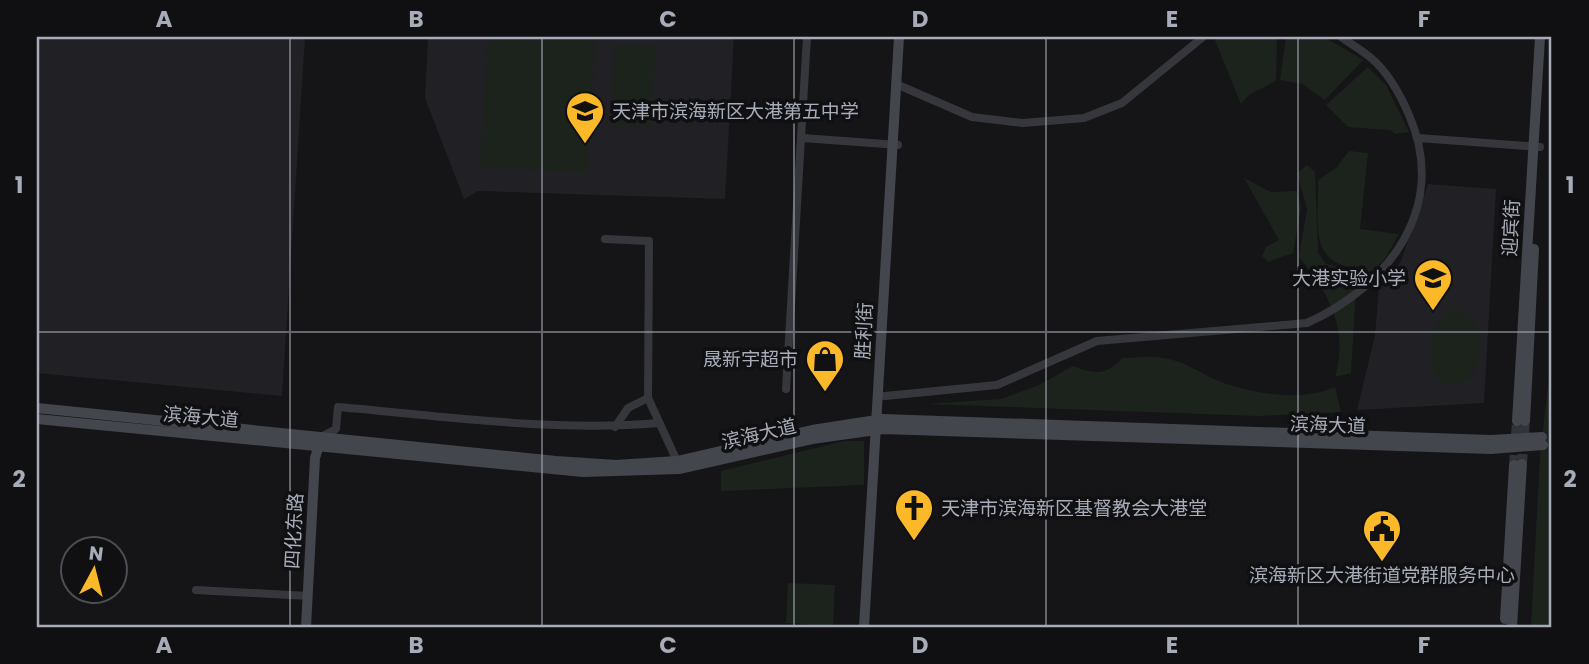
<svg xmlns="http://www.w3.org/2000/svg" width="1589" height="664" viewBox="0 0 1589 664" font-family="Poppins,'Noto Sans SC',sans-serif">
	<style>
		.built { fill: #212125 }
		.green { fill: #1b231c }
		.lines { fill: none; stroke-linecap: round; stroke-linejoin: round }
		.secondary-tunnel { stroke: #323338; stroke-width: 10; stroke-dasharray: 10 5; stroke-linecap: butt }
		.street { stroke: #36373d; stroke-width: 8 }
		.secondary { stroke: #44464d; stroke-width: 10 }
		.secondary-bridge { stroke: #44464d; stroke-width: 10 }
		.grid { fill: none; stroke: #a7acb8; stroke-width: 2; stroke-opacity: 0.55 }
		.labels { text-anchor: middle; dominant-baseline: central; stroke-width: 7; stroke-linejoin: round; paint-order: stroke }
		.poi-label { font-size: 19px; fill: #a7acb8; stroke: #101013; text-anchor: start }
		.street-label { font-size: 19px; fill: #a7acb8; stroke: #101013 }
		.neatline { fill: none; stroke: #a7acb8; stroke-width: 2.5 }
		.grid-label { font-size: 23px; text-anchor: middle; font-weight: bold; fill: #a7acb8 }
	</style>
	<rect width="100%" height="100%" fill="#151518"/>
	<path class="built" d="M37,37h268l-23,359 -245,-23z
		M428,37h306l-9,162 -247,-8 -14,8 -39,-101z
		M1428,184l68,5 -12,214 -127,7 18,-74 4,-48 22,-27z"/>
	<path class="green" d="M488,37h107l-8,136 -107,-6z
		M1220,37h57l-1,44 -26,13 -9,10 -27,-66z
		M1286,37l40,1 37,22 -38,40 -23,-16 -22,-4z
		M615,43l40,3 -4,81 -41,-3z
		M1368,67l18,18 23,47 -14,2 -5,-4 -42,-3 -22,-22z
		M1349,151l19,2 -8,76 39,5 -15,26 -21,20 -5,-12c-51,-3 -39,-49 -40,-88l18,-12z
		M1307,165l8,7 3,81 8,11 31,7 -6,102 -16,4c14,-49 -6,-83 -36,-120l8,-48 -10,-36z
		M1244,178l27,14 26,-1 4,17 -8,45 -25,9 -6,-6 4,-9 13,-7z
		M1453,310c39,2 32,75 2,75 -35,0 -29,-68 -2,-75z
		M1150,357c38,1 46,17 77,27 32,11 77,17 108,3l6,25 -83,4 -331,-12 74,-5 36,-13 36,-20c20,8 34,10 49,-8z
		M1550,368l2,259h-21l9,-171z
		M844,441h20v44l-143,6v-20z
		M788,583l47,2 -2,41 -47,-3z"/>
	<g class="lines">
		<path class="secondary-tunnel" d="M1522,464l3,-43
			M1514,465l3,-44"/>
		<path class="street" d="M896,84l76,33 51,6 61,-5 38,-15 81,-66
			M803,138l95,7
			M1419,138l121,9
			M605,239l44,2 -1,157 29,63
			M786,389l21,-352
			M885,396l112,-11 100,-44 210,-18c82,-37 142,-116 102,-208 -9,-21 -20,-42 -38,-57 -9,-8 -20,-14 -30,-21
			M615,427l13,-19 20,-10
			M321,437l15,-8 2,-22c106,9 213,25 320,16
			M196,590l112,6"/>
		<path class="secondary" d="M37,408l519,53 60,4 61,-4 135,-31 71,-11 608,21
			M37,419l546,53 96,-3 133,-30 71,-10 608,20
			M1517,421l23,-384
			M1525,421l9,-172
			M1505,619l9,-154
			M306,627l9,-169 6,-19
			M864,627l35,-590
			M1512,627l10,-163"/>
		<path class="secondary-bridge" d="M1491,440l51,-3
			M1491,449l52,-4"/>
	</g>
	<path class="grid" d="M290,37v590M542,37v590M794,37v590M1046,37v590M1298,37v590M37,332h1515"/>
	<defs>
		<symbol id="school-pin" viewBox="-11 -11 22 30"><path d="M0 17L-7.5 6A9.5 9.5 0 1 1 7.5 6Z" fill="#fbb92a" stroke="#101013"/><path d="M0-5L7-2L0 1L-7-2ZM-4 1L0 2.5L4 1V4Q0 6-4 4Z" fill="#111"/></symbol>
		<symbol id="shop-pin" viewBox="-11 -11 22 30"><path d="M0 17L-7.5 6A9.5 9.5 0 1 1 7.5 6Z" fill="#fbb92a" stroke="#101013"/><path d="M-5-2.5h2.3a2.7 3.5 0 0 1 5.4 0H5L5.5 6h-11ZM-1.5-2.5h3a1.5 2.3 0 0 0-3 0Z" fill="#111"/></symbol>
		<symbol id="church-pin" viewBox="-11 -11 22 30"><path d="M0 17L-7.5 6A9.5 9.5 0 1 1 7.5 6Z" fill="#fbb92a" stroke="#101013"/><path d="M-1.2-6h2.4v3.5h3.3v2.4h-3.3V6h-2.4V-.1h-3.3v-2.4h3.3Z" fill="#111"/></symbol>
		<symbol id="civic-pin" viewBox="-11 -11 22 30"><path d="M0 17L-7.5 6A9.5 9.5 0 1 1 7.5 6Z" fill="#fbb92a" stroke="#101013"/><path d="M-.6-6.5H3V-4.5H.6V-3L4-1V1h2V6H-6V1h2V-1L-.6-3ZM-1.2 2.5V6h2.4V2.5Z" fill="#111"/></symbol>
	</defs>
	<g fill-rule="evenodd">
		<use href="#school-pin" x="563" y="89" width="44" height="60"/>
		<use href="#school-pin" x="1411" y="256" width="44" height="60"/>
		<use href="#shop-pin" x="803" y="337" width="44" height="60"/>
		<use href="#church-pin" x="892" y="486" width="44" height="60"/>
		<use href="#civic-pin" x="1360" y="507" width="44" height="60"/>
	</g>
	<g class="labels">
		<g class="poi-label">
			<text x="612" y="111">天津市滨海新区大港第五中学</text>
			<text x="1406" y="278" text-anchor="end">大港实验小学</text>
			<text x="798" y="359" text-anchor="end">晟新宇超市</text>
			<text x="941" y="508">天津市滨海新区基督教会大港堂</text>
			<text x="1382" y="575" text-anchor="middle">滨海新区大港街道党群服务中心</text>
		</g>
		<g class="street-label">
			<text transform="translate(1511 228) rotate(-87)">迎宾街</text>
			<text transform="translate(864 331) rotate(-87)">胜利街</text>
			<text transform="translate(201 417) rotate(5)">滨海大道</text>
			<text transform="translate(1328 425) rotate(2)">滨海大道</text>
			<text transform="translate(759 434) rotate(-13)">滨海大道</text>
			<text transform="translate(294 531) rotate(-87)">四化东路</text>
		</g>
	</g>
	<rect width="1589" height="664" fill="none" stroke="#101013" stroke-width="77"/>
	<g transform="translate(94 570) rotate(7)"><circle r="33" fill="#101013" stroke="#4c4e55" stroke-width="2"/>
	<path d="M0-5L12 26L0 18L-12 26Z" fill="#fbb92a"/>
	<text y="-10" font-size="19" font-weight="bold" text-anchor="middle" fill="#a7acb8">N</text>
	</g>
	<rect x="38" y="38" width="1512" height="588" class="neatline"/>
	<g class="grid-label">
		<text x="164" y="27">A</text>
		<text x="416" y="27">B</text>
		<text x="668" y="27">C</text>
		<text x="920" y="27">D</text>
		<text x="1172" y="27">E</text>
		<text x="1424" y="27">F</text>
		<text x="19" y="193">1</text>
		<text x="1570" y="193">1</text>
		<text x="19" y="487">2</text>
		<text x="1570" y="487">2</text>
		<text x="164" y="653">A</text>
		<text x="416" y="653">B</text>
		<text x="668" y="653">C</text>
		<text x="920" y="653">D</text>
		<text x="1172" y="653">E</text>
		<text x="1424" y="653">F</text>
	</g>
</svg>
